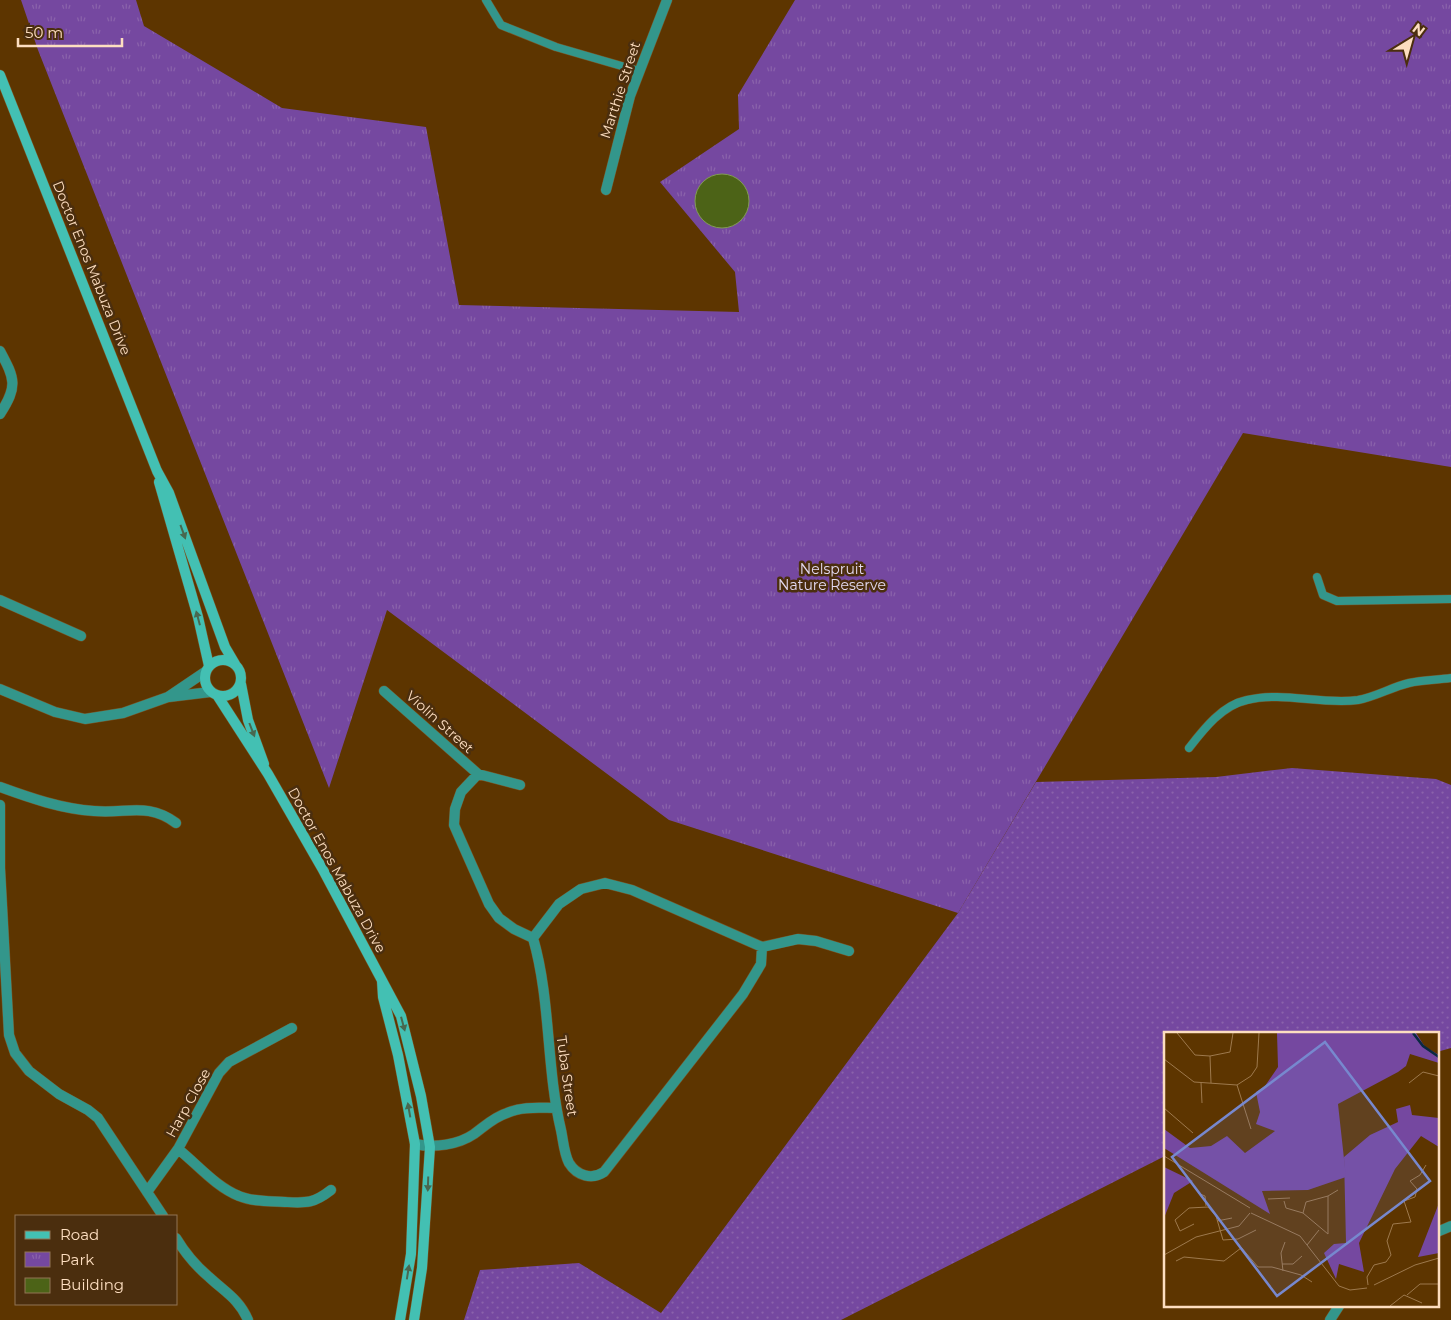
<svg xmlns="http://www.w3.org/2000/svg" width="1451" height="1320" viewBox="0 0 1451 1320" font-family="Montserrat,sans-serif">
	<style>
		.grass { fill: url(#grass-dots) }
		.park { fill: url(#park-tufts) }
		.building { fill: #4c6317; stroke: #829c53 }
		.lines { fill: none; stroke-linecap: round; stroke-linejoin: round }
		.lane-casing { stroke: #7a5323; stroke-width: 9 }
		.street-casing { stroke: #7a5323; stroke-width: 11 }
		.secondary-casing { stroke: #7a5323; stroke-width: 11 }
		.lane { stroke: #33968b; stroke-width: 8 }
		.street { stroke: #33968b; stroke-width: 10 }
		.secondary { stroke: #43c0b3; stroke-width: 10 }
		.oneway { fill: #486850 }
		.labels { text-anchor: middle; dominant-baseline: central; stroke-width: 5; stroke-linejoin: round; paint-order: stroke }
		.street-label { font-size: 14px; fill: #fddec0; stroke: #4b2e0e }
		.park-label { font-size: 14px; fill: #e4daf2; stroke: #4b2e0e }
		.inset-river { fill: none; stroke: #0a2941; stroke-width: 2.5 }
		.inset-road { fill: none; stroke: #9d794d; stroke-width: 1 }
		.view { fill: #7788ce; fill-opacity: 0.15; stroke: #7788ce; stroke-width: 2.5 }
		.inset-edge { fill: none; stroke: #fddec0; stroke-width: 2.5 }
	</style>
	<defs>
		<pattern id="grass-dots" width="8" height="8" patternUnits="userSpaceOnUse" patternTransform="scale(1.25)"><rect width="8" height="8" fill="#7548a0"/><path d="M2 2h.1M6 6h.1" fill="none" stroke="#8a62ab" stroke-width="1.8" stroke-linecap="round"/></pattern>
		<pattern id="park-tufts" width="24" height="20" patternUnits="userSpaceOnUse" patternTransform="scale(1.25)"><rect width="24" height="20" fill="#7548a0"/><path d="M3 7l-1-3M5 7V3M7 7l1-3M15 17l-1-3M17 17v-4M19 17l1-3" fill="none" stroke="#8a62ab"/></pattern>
	</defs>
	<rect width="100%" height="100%" fill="#5d3500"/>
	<path class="grass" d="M1292,768l144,11 15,6v263l-14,4v-18h-272v122l-324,164h-377l16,-50 99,-7 82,50 297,-400 78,-131 180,-5z"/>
	<path class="park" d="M21,0h115l8,26 138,82 144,19 33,178 280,7 -4,-40 -75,-90 79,-53 -1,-34 57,-95h656v467l-208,-34 -285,480 -289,-93 -282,-210 -58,178 -291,-738z"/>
	<path class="building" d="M695 201a27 27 0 1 1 54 0a27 27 0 1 1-54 0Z"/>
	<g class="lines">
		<defs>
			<path id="lane" d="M486,0l15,25 55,22 83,24
				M1317,577l6,18 14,6 114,-2
				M1189,748c14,-18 33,-43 58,-48 36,-9 74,5 111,0 17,-3 34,-13 51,-17 13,-3 28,-3 42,-5"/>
			<path id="street" d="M606,190l24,-94 37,-96
				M0,351c15,28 18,35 0,63
				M0,600l81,36
				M0,689l55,23 30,7 38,-6 45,-16 37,-25
				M384,691l94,83 42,11
				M169,697l41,-5
				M478,774l-17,18 -6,17 -1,16 35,79 10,14 15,11 19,9
				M0,787c30,11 62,22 94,24 33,3 54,-9 82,12
				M0,805v63l9,167 6,18 14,18 30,23 29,16 10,8 65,98
				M533,938c18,62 13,129 28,192 2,9 3,24 8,33 8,13 23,17 35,9l139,-178 18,-30 1,-17
				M533,938l26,-34 22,-15 24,-6 27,7 130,57 36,-8 18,2 33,10
				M415,1144c19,4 43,1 59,-10 11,-8 20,-17 33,-21 15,-7 33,-5 49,-5
				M178,1149c19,15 38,38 61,47 14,6 31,5 46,6 21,1 28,2 46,-12
				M147,1192l31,-43 41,-76 10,-11 63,-34
				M1437,1232l14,-6
				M176,1238c9,15 20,28 33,39 16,15 30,22 39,43
				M1330,1320l9,-14"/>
			<path id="secondary" d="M0,75l157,396 12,22 56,154 10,17
				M159,482l39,135 11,49
				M205 678a18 18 0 1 1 36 0a18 18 0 1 1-36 0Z
				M241,684l7,36 16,44
				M217,695l51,79 54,94 79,148 20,80 9,51 -8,121 -8,52
				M382,981l1,16 15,58 17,89 -4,110 -11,66"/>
		</defs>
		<use href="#lane" class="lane-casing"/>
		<use href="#street" class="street-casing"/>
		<use href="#secondary" class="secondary-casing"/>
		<use href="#lane" class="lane"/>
		<use href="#street" class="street"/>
		<use href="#secondary" class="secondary"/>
	</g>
	<defs><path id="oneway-solid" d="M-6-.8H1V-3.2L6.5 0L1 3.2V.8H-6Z" transform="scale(1.25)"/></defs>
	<g class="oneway">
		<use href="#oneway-solid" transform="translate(183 532) rotate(70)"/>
		<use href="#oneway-solid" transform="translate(198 618) rotate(-105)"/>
		<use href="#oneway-solid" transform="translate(252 730) rotate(69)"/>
		<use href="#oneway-solid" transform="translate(403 1024) rotate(75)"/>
		<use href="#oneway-solid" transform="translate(409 1110) rotate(-100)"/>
		<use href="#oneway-solid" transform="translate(428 1184) rotate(92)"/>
		<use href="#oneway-solid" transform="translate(408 1272) rotate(-81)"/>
	</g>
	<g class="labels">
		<g class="street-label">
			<text transform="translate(620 90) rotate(-72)">Marthie Street</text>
			<text transform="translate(92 268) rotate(68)">Doctor Enos Mabuza Drive</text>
			<text transform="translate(440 722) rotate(42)">Violin Street</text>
			<text transform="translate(337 870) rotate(61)">Doctor Enos Mabuza Drive</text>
			<text transform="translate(567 1076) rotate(82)">Tuba Street</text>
			<text transform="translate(188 1103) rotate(-61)">Harp Close</text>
		</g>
		<g class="park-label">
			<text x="832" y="569">Nelspruit<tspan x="832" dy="16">Nature Reserve</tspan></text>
		</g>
	</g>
	<g transform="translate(1164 1032)">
		<rect width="275" height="275" fill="#5d3500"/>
		<path d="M246,73l2,10 27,3v29l-18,-11 -26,33 -36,74 5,29 -25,-8 -3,15 -12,-26 10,-9 12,-1 -2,-86 26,-22 28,-13 -2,-13zM0,135l29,14 -19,12 -10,25zM275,171v50l-21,4z" fill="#7548a0"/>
		<path d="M113,1h139l9,14 14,8v8l-29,-9 -4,12 -8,6 -60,32 8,73 -38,13 -46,1 8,23 -106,-66v-19l26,19 21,-2 16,-10 18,17 30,-22 -19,-7 4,-12 -4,-20 9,-6 13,-19z" fill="#7548a0"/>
		<path class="inset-river" d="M249,1l10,13 16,11"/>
		<path class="inset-road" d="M13,1l18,22 15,1 20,-4 3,-19M46,24l1,27M0,27l30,23 43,3 14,-9 6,-9 2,-34M37,50l1,21M245,51l14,-11 16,4M73,53l14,44M0,76l29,25M0,124l86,52M34,161l7,3 1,10M104,167l22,-1M120,169l2,7 17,5M87,181l49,23 39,50 11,4 17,-2M139,181l25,21v-38M139,181l3,-11 22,-6 10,-6M53,189l15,-3M30,192l-14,7 -5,-11 14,-12 19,-1 8,9 7,24M59,208l15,-1 18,-9M71,208l23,27h14l29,8 11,7M143,213l12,-15M0,223l32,-18 43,-11 11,-13M12,229l8,-4 40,4 17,-13M118,232h11l9,-8M119,239l-2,-18 4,-11M204,253l-1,-8 7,-12 12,-3 5,-7 -4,-14 6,-17 18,-2 -7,-21 11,-4 2,-8 -7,-8 10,-6 6,-10M210,253l41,-20 24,-7M243,263l13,-11h19M226,274l14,-11 18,8"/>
		<path class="view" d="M161,10l105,139 -153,115 -105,-139z"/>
		<rect width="275" height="275" class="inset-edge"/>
	</g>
	<rect x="15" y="1215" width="162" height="90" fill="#4b2e0e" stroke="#927455"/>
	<rect x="25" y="1231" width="25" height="8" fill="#43c0b3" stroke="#927455"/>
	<text x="60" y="1240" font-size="15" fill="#fddec0">Road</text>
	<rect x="25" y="1252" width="25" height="15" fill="url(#park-tufts)" stroke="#927455"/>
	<text x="60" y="1265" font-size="15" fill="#fddec0">Park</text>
	<rect x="25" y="1278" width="25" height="15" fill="#4c6317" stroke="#927455"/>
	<text x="60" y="1290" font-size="15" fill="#fddec0">Building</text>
	<g transform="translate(1411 40) rotate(37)" stroke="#4b2e0e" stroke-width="4" paint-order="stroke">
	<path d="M0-4L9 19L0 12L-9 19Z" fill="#fddec0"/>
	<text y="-8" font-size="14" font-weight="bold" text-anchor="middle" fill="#fddec0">N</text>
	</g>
	<path d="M18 38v8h104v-8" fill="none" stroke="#fddec0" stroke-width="2.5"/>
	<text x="25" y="38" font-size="15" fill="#fddec0" stroke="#4b2e0e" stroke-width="4" paint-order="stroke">50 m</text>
</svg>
